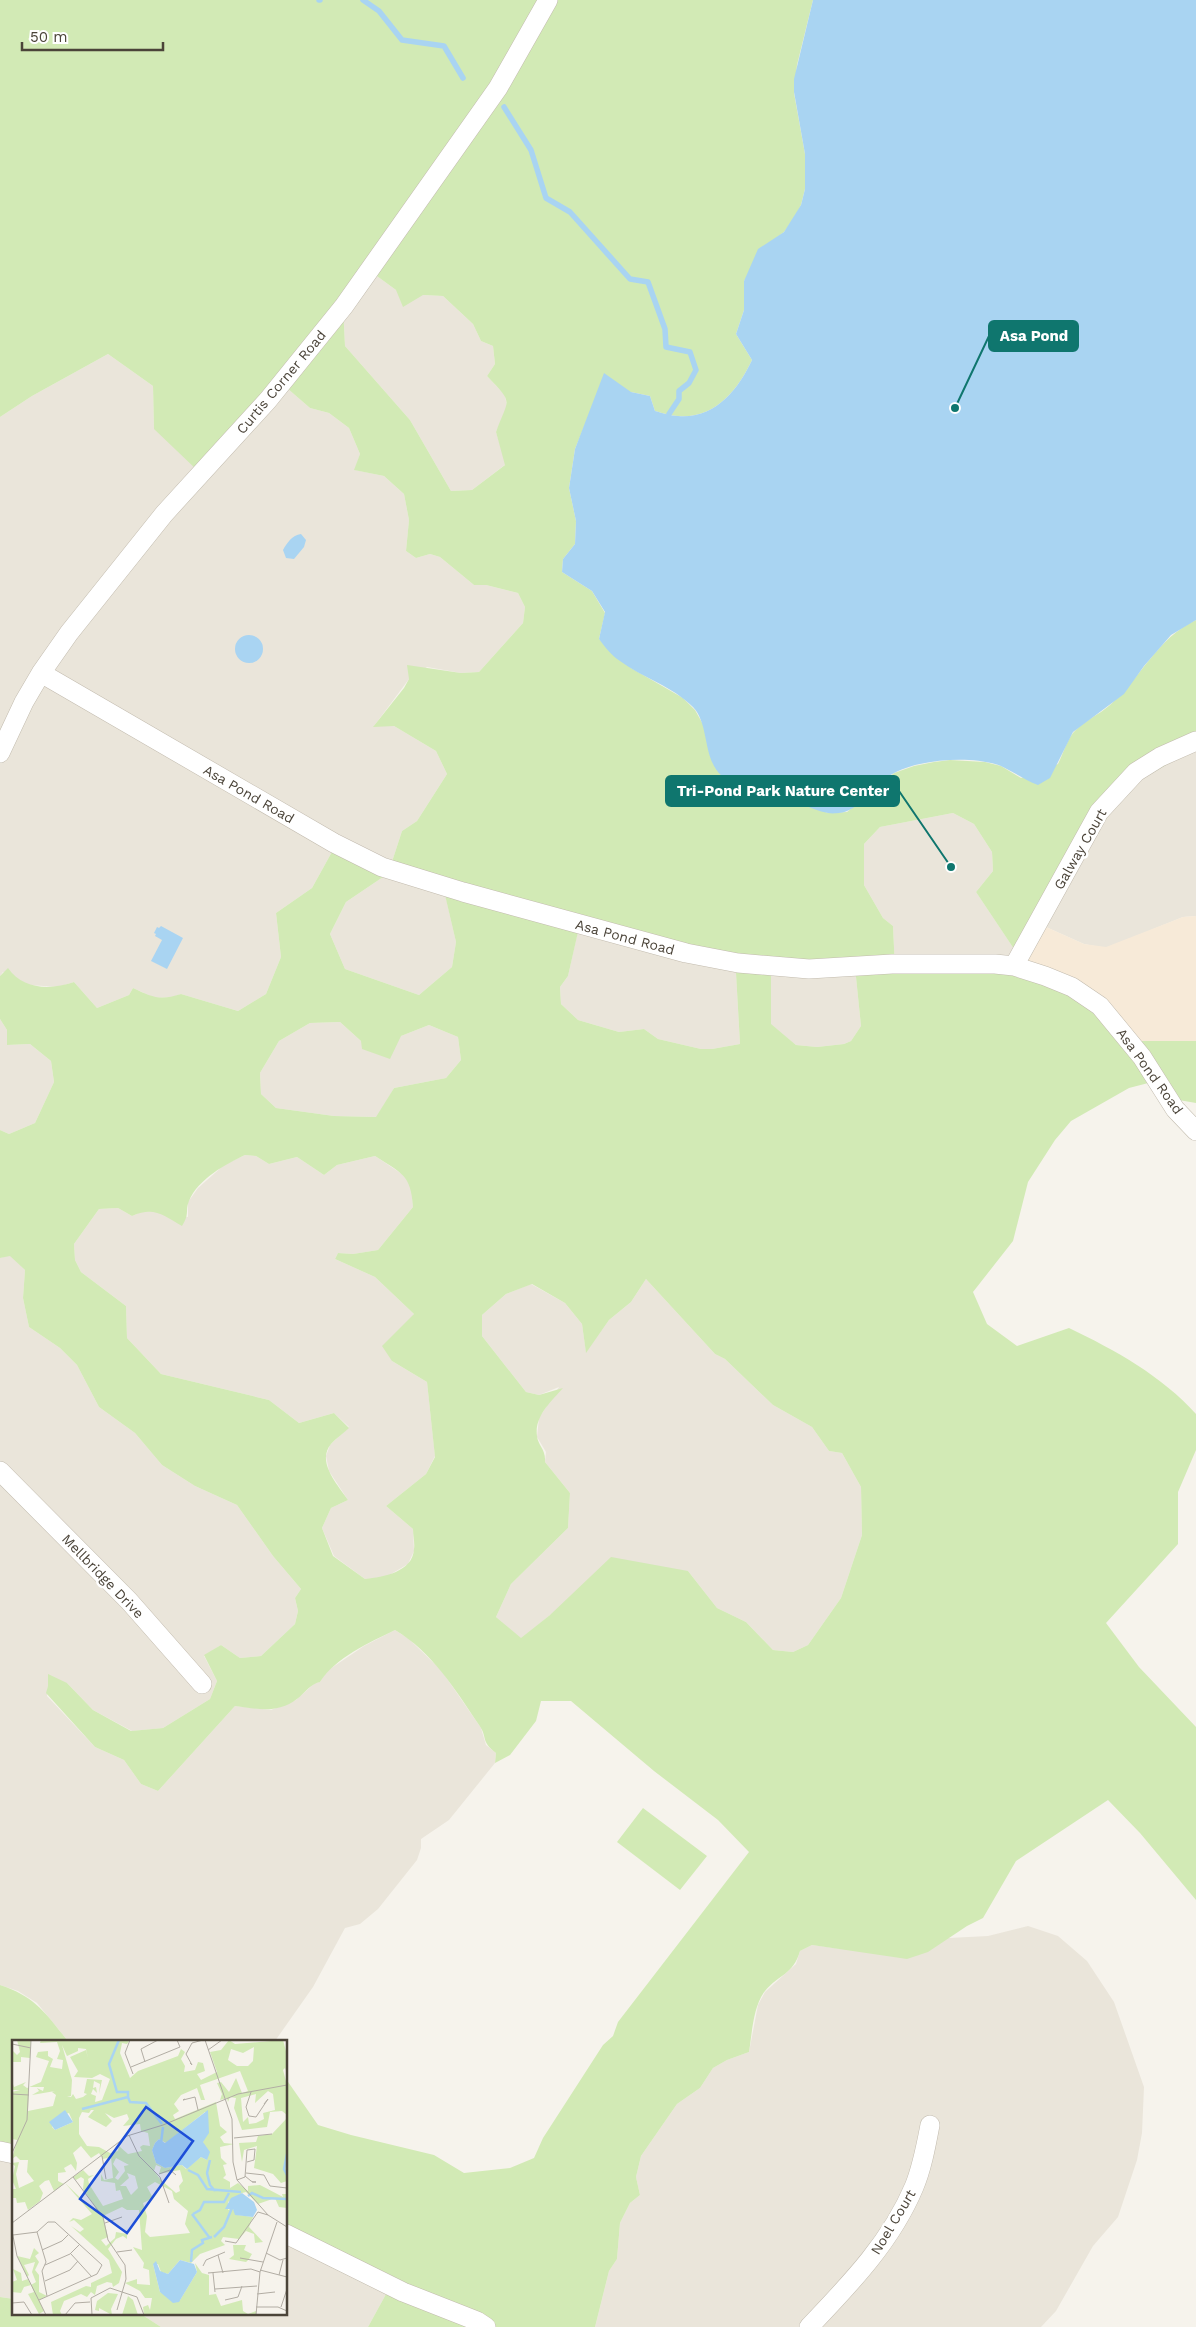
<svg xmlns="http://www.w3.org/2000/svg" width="1196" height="2327" viewBox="0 0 1196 2327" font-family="'Work Sans',sans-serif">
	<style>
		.residential { fill: #eae5da }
		.commercial { fill: #f7ead8 }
		.green { fill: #d2eab5; fill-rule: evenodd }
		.water { fill: #a9d4f2 }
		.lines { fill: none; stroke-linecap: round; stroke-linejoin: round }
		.stream { stroke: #a9d4f2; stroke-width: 5.5 }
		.minor-casing { stroke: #c2bbae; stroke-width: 20 }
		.minor { stroke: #fff; stroke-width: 19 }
		.labels { text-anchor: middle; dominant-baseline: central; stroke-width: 5; stroke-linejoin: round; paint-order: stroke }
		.street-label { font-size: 14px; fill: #4b4439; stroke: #fff }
		.inset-river { fill: none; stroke: #a9d4f2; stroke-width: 2.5 }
		.inset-road { fill: none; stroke: #b2ada4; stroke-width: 1 }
		.view { fill: #1d4ed8; fill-opacity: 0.15; stroke: #1d4ed8; stroke-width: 2.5 }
		.inset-edge { fill: none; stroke: #4b4439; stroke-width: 2.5 }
		.leader { fill: none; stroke: #0f766e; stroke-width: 2 }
		.callout-dot { fill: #0f766e; stroke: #fff; stroke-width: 2 }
		.callout { fill: #0f766e; stroke: #0f766e; stroke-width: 2 }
		.callout-label { font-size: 15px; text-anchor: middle; font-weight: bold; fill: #fff }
	</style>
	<rect width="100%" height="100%" fill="#f6f3ec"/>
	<path class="residential" d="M370,271l26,19 27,5 20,1 30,28 8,17 12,5 2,18 -8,12 18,19 2,12 -11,25 10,32 -34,26 -21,1 -41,-71 -65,-74 -2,-40z
		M108,354l45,32 1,43 126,-47 30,26 19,5 20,15 11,26 -5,16 29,6 20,18 5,26 -3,31 10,7 14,-4 10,3 34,28h12l32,8 7,14 -2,16 -44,49 -18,1 -34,-6 -18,12 -35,47h20l42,25 11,23 -30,47 -15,10 -14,43 -55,-24 -21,38 -36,25 5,44 -15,37 -28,17 -57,-17 -8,3 -18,1 -22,-10 -4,7 -32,13 -23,-26 -16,5 -29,-2 -26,-13 -3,4v-559l32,-21z
		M1196,748v168l-13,1 -77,31 -22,-4 -38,-17 52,-96 28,-43 33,-26z
		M953,813l21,11 18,28 1,19 -17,21 46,69 -127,8 -2,-43 -10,-8 -19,-33v-41l16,-17z
		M386,875l59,19 11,48 -4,25 -33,28 -74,-26 -15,-35 16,-32z
		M578,931l155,37 3,5 4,71 -28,5h-11l-43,-10 -14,-10 -25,3 -41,-12 -17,-16 -1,-17 8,-11z
		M771,974h83l2,3 5,49 -10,15 -7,3 -27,3 -21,-2 -26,-21z
		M0,1019l7,11v15l23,-1 21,17 3,21 -19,41 -26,11 -9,-4z
		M340,1022l21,19 40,-5 28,-11 29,12 3,23 -15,18 -52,10 -17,29 -43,-1 -58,-8 -15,-14 -1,-21 19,-32 31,-18z
		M245,1155l11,1 13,8 28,-7 27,18 13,-10 38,-9 30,20 7,13 1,18 -35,43 -25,4 -15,-1 -3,6 40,18 39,37 -22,47 35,21 8,74 -9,18 -40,32 27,23 1,22 -6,13 -22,13 -21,2 -31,-23 -12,-28 9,-20 17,-8 -19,-29 -3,-15 4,-11 19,-18 -15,-14 -35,10 -30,-23 -108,-26 -34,-36 -1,-32 -45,-34 -6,-12 -1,-16 25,-35 19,-1 14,8 9,-4 15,-1 32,6v-15l10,-14 26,-23z
		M10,1255l15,15 -2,28 6,29 31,21 17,17 22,42 36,26 27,32 33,21 42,19 36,51 28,33 -6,9 3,13 -3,13 -34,32 -21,2 -19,-13 -17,11 13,25 -7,18 -47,29 -31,3 -39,-21 -26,-27 -19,3 -1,10 48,51 29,13 17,24 17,7 77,-85 36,4 25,-10 19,-17 5,-1 7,-11 37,-25 31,-16 14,9 32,31 40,58 5,17 10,8 -1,10 -46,57 -28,19v9l-4,12 -39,49 -18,15 -15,4 -32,59 -38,54h-207l-31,-38 -19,-12 -18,-6v-727z
		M646,1279l69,75 10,5 48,46 39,22 17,24 13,2 19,34 1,48 -21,63 -33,47 -15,7 -20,-2 -27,-28 -29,-14 -29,-37 -138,44 -29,24 -25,-22 15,-33 57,-56 2,-35 -25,-31 1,-10 -9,-15 2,-19 20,-31 -20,8 -13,-3 -44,-56v-21l24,-21 25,-10 34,19 17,21 4,28 23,-32 22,-18z
		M1028,1926l30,10 29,25 27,41 30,85 -2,46 -5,27 -19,57 -25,29 -37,65 -15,16h-446l14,-56 8,-12 3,-36 10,-20 10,-8 -4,-18 5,-21 36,-52 23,-16 13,-20 14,-8 22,-8 9,-47 7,-13 31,-28 4,-13 12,-6 30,4 107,-11 39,-2z
		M0,2147l14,3v149l-14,-2z
		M286,2232l105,53 -23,42h-207l-17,-11v-3h142z"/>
	<path class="commercial" d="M1196,916v125h-68l-106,-77 24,-37 38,17 22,3 77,-30z"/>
	<path class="green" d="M0,0h813l-16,65 -3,28 11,61v35l-4,16 -7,14 -10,13 -12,9 -28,40v29l-8,24 16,26c-14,30 -37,59 -74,56 -7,0 -15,-3 -23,-5l-5,-15 -19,-4 -45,30 -11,27 -6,39 7,33 -1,23 -12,15 -1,13 30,19 13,22 -6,26 32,29 52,30 12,12 42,75 37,7 54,21 19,-1 47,-39 20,-7 20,-4 16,-2 35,2 16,4 20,12 37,-14c5,-10 8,-22 15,-31 10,-12 26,-18 37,-28 31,-27 47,-67 86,-85v128l-70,40 -28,43 -76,130 -46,-69 17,-21 -1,-19 -18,-28 -21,-11 -73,14 -16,17v41l19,33 10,8 2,43h94l79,18 60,54h68v62l-23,-4 -17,-18 -27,7 -58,33 -16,19 -27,42 -15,59 -40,51 14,32 30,22 52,-18c46,22 93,48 127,86v36l-18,42v52l-72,79 33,44 57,60v173l-56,-67 -32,-33 -92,61 -33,57 -16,8 -39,26 -21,7 -95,-14 -12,6c-7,24 -21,23 -35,40 -12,15 -13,43 -16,61l-22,8 -14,8 -13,20 -23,16 -36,52 -5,21 4,18 -10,8 -10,20 -3,36 -8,12 -14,56h-227l23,-42 -105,-53v-153l32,46 33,10 83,20 30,18 46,-5 24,-10 9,-20 60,-93 10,-9 5,-14 131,-170 -31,-32 -64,-49 -83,-70h-30l-5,20 -26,34 -15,8 1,-10c-16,-12 -8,-16 -17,-28 -24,-36 -47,-73 -84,-95 -26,13 -59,27 -75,52 -10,2 -15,11 -23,17 -20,15 -39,10 -62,7l-77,85 -17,-7 -17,-24 -29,-13 -49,-54 2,-7v-12l19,9 26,27 38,21 32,-3 47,-29 7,-18 -13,-26 17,-10 19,13 21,-2 34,-32 3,-13 -3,-13 6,-9 -28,-33 -36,-51 -42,-19 -33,-21 -27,-32 -36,-26 -22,-42 -17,-17 -31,-21 -6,-29 2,-28 -15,-14 -10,2v-128l9,4 26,-11 19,-41 -3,-21 -21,-17 -23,1v-15l-7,-11v-43l8,-8c15,22 43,22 66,14l23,26 32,-13 4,-7c19,9 27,13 48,6l57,17 28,-17 15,-37 -5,-44 36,-25 21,-38 55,24 14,-43 15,-10 30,-47 -11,-23 -42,-25 -21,1 31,-39 5,-9 -2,-14 54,8 18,-1 44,-49 2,-16 -7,-14 -32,-8h-12l-34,-28 -10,-3 -14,4 -10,-7 3,-31 -5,-26 -20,-18 -30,-6 6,-16 -11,-26 -20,-15 -19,-5 -30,-26 -82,89 -44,-42 -1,-43 -45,-32 -76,42 -32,21zM370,271l26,19 7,17 20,-12 20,1 30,28 8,17 12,5 2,18 -8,12c28,29 21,22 9,56l9,33 -33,25 -21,1 -41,-71 -65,-74 -2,-40zM386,875l59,20 11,47 -4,25 -33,28 -74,-26 -15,-35 16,-32zM578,932l155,36 3,5 4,71 -28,5h-11l-43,-10 -14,-10 -25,3 -41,-12 -17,-16 -1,-17 8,-11zM771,974h83l2,3 5,49 -10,15 -7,3 -27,3 -21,-2 -25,-21zM340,1022l21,19 1,8 28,10 11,-23 28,-11 29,12 3,23 -15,18 -52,10 -18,29 -42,-1 -58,-8 -15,-14 -1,-21 19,-32 31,-18zM245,1155l11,1 13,8 28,-7 27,18 13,-10 38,-9c26,17 36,18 38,51l-35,43 -25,4 -15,-1 -3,6 40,18 39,37 -32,32 10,15 35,21 8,75 -9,17 -40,32 27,23c0,7 2,14 1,20 -1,23 -31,28 -49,30l-32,-23 -11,-28 9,-20 17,-8c-10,-15 -32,-38 -17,-56 5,-6 13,-11 18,-16l-15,-15 -35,10 -30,-23 -108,-26 -34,-36 -1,-32 -45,-34 -6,-12 -1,-16 25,-35 19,-1 14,8c22,-10 31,-1 50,10 8,-12 3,-16 7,-25 9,-22 37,-37 56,-46zM646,1279l69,75 10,5 48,46 39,22 17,24 13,2 19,34 1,48 -21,63 -33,47 -15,7 -20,-2 -27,-28 -29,-14 -29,-37 -77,-14 -61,58 -29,23 -25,-21 15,-33 57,-56 2,-35 -25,-31c1,-13 -7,-16 -8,-26 -3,-20 15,-35 26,-48l-24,7 -13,-3 -44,-56v-21l24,-21 26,-10 33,19 17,21 4,29 23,-33 22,-18z
		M643,1808l64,48 -27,34 -63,-48z
		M0,1985c36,12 45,28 68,56h-54v109l-14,-3z
		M0,2297l14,2v14h130v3l17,11h-161z"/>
	<path class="water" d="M813,0h383v620l-25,15 -27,31 -20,28 -51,38 -23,46 -12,7c-13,-5 -24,-13 -37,-19 -28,-11 -81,-7 -107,7 -18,10 -29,31 -47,38 -4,2 -14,3 -19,2 -18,-3 -35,-15 -53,-20 -18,-6 -38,-4 -53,-17 -20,-17 -12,-51 -29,-69 -21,-21 -50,-29 -73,-46 -9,-6 -15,-14 -21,-22l6,-27 -13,-21 -30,-19 1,-13 12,-15 1,-23 -7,-33 6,-39 29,-76 27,19 19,4 5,15c8,2 16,5 23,5 37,3 60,-26 74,-56l-16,-26 8,-24v-29l14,-32 26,-17 17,-27 4,-16v-35l-11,-62v-13z
		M301,534l5,6 -2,7 -10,12 -8,-1 -3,-8c4,-7 9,-15 18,-16z
		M235 649a14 14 0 1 1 28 0a14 14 0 1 1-28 0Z
		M161,926l22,12 -16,31 -16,-8 11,-21 -7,-4 1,-2 -2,-1 3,-6 2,1z"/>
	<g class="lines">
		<path class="stream" d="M319,0h1
			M363,0l16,11 23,29 42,6 19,32
			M504,107l27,43 15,48 24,14 60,67 18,3 17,47 1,18 24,5 6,18 -7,13 -10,8v8l-10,15"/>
		<defs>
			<path id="minor" d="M41,673l293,170 48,24 81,25 223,61 52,10 71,6 83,-5h103l19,2 31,10 27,11 28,19 42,51 33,52 21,22
				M0,753l24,-51 17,-29 28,-40 95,-119 104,-114 76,-94 154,-218 50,-88
				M1014,966l85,-154 37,-40 24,-15 36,-16
				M0,1471l129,130 73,83
				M0,2151l14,3
				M286,2234l117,58 74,29 9,6
				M809,2327c40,-42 82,-85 105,-140 8,-19 12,-41 16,-62"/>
		</defs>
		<use href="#minor" class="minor-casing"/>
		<use href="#minor" class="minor"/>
	</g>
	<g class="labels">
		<g class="street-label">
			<text transform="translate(281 382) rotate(-50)">Curtis Corner Road</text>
			<text transform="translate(249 794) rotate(30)">Asa Pond Road</text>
			<text transform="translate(1080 849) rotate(-60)">Galway Court</text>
			<text transform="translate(625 937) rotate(15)">Asa Pond Road</text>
			<text transform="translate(1150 1071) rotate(54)">Asa Pond Road</text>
			<text transform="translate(103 1576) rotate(46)">Mellbridge Drive</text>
			<text transform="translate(893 2222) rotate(-59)">Noel Court</text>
		</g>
	</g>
	<g transform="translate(12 2040)">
		<rect width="275" height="275" fill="#f6f3ec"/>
		<path d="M5,0h14l-1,18 -9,-1v5h-9v-12l5,5 3,-3zM29,0h89l-3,4 -5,-1 -2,10 10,25 8,-7 40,-15 3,-7 4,3 -4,7 4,7 -1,6 11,-2 3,-8 5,1 2,8 -8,3 4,6 16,-8 -7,-20 11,-2 8,-10 6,4 48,-4 4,15v18l-2,-5 -2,2 4,15v30l-5,-4 -12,1 -3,15 -25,3 -8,-22 2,-10 -6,-1 -2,5 -1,-4 -7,2 2,-6 -5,-11 4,-1 8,10 7,-14 6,15 6,-2 -8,-20 -40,14 5,15h-4l-4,-12 -16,7 -7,9 5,7 -6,4 2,4 41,-17 4,24 7,6 -7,5 4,6 10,1 -14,3 1,11 6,6 -4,1 3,10 -3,3 7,4v6l8,-5 10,8v-5l12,-1 23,12 -1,-3h5v14l-8,-1 -4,-9 -17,6 -12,-12 -4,1 -14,9v8l4,-2 6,7 15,2 -4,10 14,15 -8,1 -1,-9 -8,-3 -7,8 -16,-2 -2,4 4,4 -25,9 -9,9 -11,-3 -12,14 -7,-2 -3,-8h-5l7,28 20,8 17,-28 -2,-9 7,10 7,2v20l7,-1 5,12 21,-6 1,11 5,3 8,-3v4h-112l-1,-8 5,-2 2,5 2,-12h-7l-5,-7 -15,-8 12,-4v5l13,1 -1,-15 -6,-2 1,-5 -11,-16 9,3 -3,-40h-12l-5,-3 -19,9 5,21 -7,3 5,6 9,-8 1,-6 11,2v5l-4,-3 -7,3 -8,10 14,23 -3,11 -6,4 -1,-4 -5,-1 -10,4 -2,9 -4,-3 -4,5 -6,-3 -17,7 -4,10 2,4h-9l-2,-13 35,-16 5,1v-4l21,-10 -3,-13 -38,-34 9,6 4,-3 -10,-9 -5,2 4,-4 8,2 11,-6 -27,-31 28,27 3,-2 -13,-19 1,-10 -3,-2 -5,3 -3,-3 10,-7 6,6 5,-1 -6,4 1,5 14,22 20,-7 -3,-9 -4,1 -1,-8 -14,-2v-7l3,6 9,-2 -2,-21 -8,2 -4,-6 -8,5 -10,-12 -8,7 4,10 -1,8 -5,-7 -7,4 2,4 -8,1v8l6,3 -10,7 -5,-11 -4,1 -6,5 4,7 -3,8 -12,9 -3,-8 -8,1 -1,-5h-4v-9h4l-4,-9 3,-14 -3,-2v-1l7,-1 -3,12 3,14 15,-7 -7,-9 1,-12h-8l-4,-4 -4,3 5,-19 -5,-1v-47l8,-2h-8v-9l2,6 12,-5 -3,3 4,3 14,-6 8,-21 -13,-4 2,-5 10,-1v5l5,3 -3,8 12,2 1,-9 -6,-1 3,-8 -3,-9 -17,1zM50,5l5,11 11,-5v-3l8,1 2,9 -2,-8 -16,7 8,14 -4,6 18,1 8,-4 10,5 -8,21 -7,2 1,-6 -5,-2 2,-5 4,4 -1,-6 -3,1 1,-7 6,3 -1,10 3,-14 -15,-1 -3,14 3,1 -4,3 -7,2 -3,-5 -2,3h-4l4,-1 1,-16zM242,7l-1,14 -5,5h-11l-9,-6 3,-11 12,4zM17,47h15l-1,4 -6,-3 2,3 -7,4 23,-4 -3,1 4,3 -3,11 -25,5zM256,51l5,3 2,16 -12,3 1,6 -8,4 -7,1 -1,-7 -5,5 -2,-24 15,-4 -1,9zM79,70h3l-6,7 18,10 6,-6 -7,-8 9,5 13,-4 2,5 -6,7 17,-2 1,7 7,2 2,13 -7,-1 -3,2 2,4 -14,3 -9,-8 -1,5 -8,2 -11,-6 -12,-1 -8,-12v-16l3,-6 7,1zM193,72l3,1 -5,29 4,18 -6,-3 -15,12 -4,-4 -17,3 -9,-5 -4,-13 3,-7 4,-4 7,4zM57,73l4,9 -18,8 -3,-3 8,-11zM104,118l13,7 -5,1 1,5 -7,9 -3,-2 4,-6 -6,-8zM144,125l5,2 -2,7 21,-4 3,11 -4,5 1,5 -4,2 -15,-13 -7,-9zM115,133l8,3 3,12 -7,7 -5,-9h-6l9,-8zM143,142l17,9 2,8 14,12 -3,13 5,9 -40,4 -5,-5 2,-16 -4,-13 10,-5 -6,-11zM275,78v63l-6,2 -8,-9 -19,-6 3,-22 -13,4 -2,12 -3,-19 17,-1 2,-6 14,-2zM221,205h13l-2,5 8,4 -3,5 -3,3 -17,-3 5,-4zM22,208l5,5 -4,3 4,6 -4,8 4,5v17l8,4 -8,4 5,11 -5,3 -11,-20 6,-2 -3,-7 -7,2 -3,6 -9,-1v-10l5,-2 -4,-11 8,4 1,8 6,-2 3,6 5,-3 -4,-10 3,-10 -11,3 5,10 -2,2 -10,-21 13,3zM96,253l10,1 -7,15 1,6 -13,-7v3l-4,-1 2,-9zM116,256l5,4 5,15h-16z" fill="#d2eab5" fill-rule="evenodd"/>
		<path d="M53,70l8,12 -18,8 -6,-8zM196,70l1,23 -6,9 7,10 -3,8 -6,-3 -14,12 -5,-4 -17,3 -9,-5 -4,-13 3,-7 4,-4 6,4zM230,153l12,9 3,8 -4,7 -18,-2 -2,-6h-8l6,-11zM168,220l14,4 3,8 -18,30 -6,1 -13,-11 -7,-28 3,-3 4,10 8,3z" fill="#a9d4f2"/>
		<path class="inset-river" d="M107,0l-10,24 8,28h11v5M70,69l46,-12 2,5 16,1 16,21M149,103l2,-16M275,114l-3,15 3,6M198,120l-3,13 3,12 5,6M176,130l10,5 9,14 34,3M236,156l4,-3 11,5 24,1M180,174l17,23M181,174l7,-4 4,-8h20l5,-9M202,197l10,-10 8,-19M179,222l1,-12 11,-7 -1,-3 10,-3"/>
		<path class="inset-road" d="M118,0l-5,13 8,21M193,0l27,79 1,43 4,18 31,35 19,12M0,4l19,4M196,10l14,-10M133,22l-4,-13 17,-9M178,23l2,2 -6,-11 6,-11 11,-3M119,27l49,-20 -3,-7M239,52l-5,15 3,9 7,1 12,-18 -4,5M0,54l17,1M173,59l-2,1 12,-3 3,13M117,95l10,21 21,21 9,26M222,98l38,-4M0,113l15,-33 4,-80M90,116l4,23M234,133l18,2 6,11 17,2M147,134l11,-4 6,5M233,136l6,5 2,1h3h-4M61,137l30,40 5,23 17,25 1,14 -9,31M225,140l8,-3 2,-27 8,-1 -1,11 -7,2M0,183l115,-87 36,-11 75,-31 49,-9M93,183l17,-6M0,191l5,25 29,59M25,192l11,-10h7l47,43 -5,9 -58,26M25,192l9,30 -4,9 5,25M1,195l24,-3M213,201l11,2 22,-31 10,3M30,210l20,-9 6,-6M105,212l15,-2M254,213l14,7 7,-2M59,214l21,23M206,215l5,18M228,218l23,4M33,225l25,-11 10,-10M191,226l3,-6 19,-8M248,230l27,7M196,233l43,-4 9,3M201,233l2,19M267,235l4,-15M33,241l25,-11 8,-9M203,249l42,-3M245,254l18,-2M213,260l13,-3 4,-11M0,263l12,-1 8,13M244,267h22l9,4M269,267l6,-18M53,275l10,-12 15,-1M80,275l-1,-17 19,-10 27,9 7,18M244,275l4,-43 17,-50"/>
		<path class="view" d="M134,67l47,34 -66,92 -47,-34z"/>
		<rect width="275" height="275" class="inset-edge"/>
	</g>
	<path class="leader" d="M955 408L989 336M951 867L899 791"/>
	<g class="callout-dot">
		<circle cx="955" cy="408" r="5"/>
		<circle cx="951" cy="867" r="5"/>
	</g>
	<g class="callout">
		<rect x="989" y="321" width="89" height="30" rx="5"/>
		<rect x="666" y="776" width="233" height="30" rx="5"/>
	</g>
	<g class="callout-label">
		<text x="1034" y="341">Asa Pond</text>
		<text x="783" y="796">Tri-Pond Park Nature Center</text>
	</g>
	<path d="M22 42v8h141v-8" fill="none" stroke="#4b4439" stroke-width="2.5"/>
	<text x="30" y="42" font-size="15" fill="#4b4439" stroke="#ffffff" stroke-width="4" paint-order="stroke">50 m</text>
</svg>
